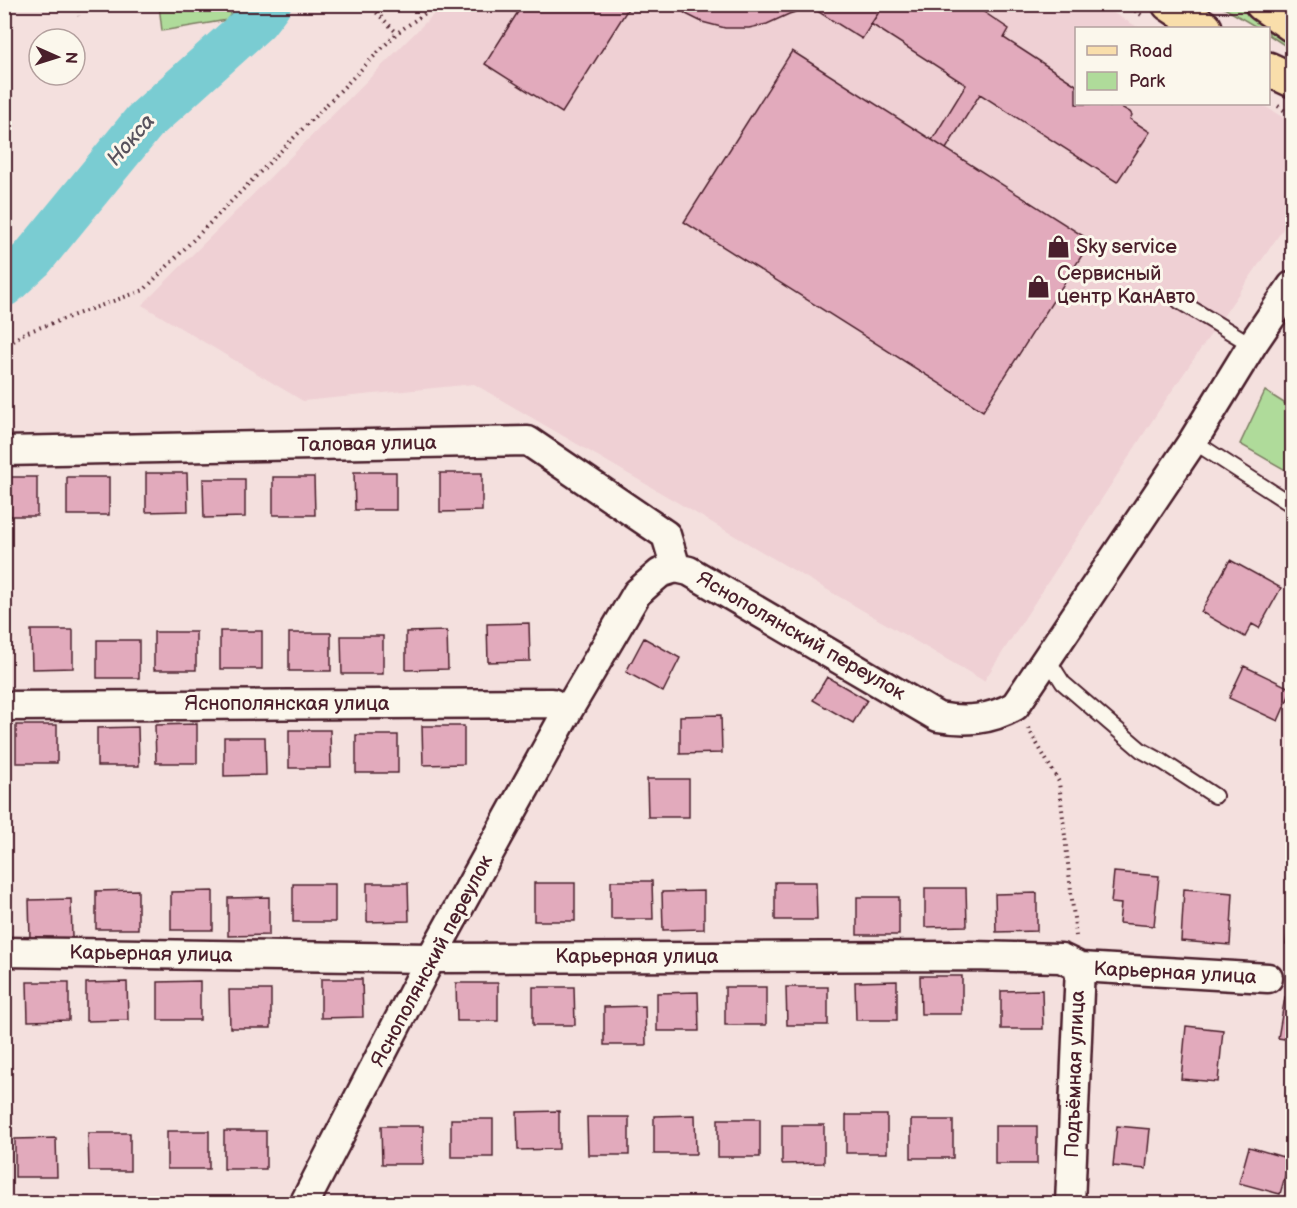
<svg xmlns="http://www.w3.org/2000/svg" width="1297" height="1208" viewBox="0 0 1297 1208" font-family="'Balsamiq Sans',sans-serif">
	<style>
		.built { fill: #efd0d4 }
		.green { fill: #afdb9a; stroke: #7c7d62; stroke-width: 1.5 }
		.lines { fill: none; stroke-linecap: round; stroke-linejoin: round }
		.river { stroke: #7accd2; stroke-width: 44 }
		.building { fill: #e2aabc; stroke: #4a1f2b; stroke-width: 1.5 }
		.service-casing { stroke: #4a1f2b; stroke-width: 18 }
		.minor-casing { stroke: #4a1f2b; stroke-width: 33 }
		.primary-casing { stroke: #4a1f2b; stroke-width: 38 }
		.path { stroke: #4a1f2b; stroke-width: 4; stroke-dasharray: 1.5 4.5; stroke-linecap: butt }
		.service { stroke: #fbf7ec; stroke-width: 14 }
		.minor { stroke: #fbf7ec; stroke-width: 28 }
		.primary { stroke: #f9deab; stroke-width: 33 }
		.labels { text-anchor: middle; dominant-baseline: central; stroke-width: 6; stroke-linejoin: round; paint-order: stroke }
		.poi-label { font-size: 20px; fill: #4a1f2b; stroke: #fbf7ec; text-anchor: start }
		.street-label { font-size: 20px; fill: #4a1f2b; stroke: #fbf7ec }
		.water-label { font-size: 21px; font-style: italic; fill: #58535d; stroke: #fbf7ec }
	</style>
	<rect width="100%" height="100%" fill="#f4e0de"/>
	<filter id="ink" filterUnits="userSpaceOnUse"><feTurbulence type="fractalNoise" baseFrequency=".0167" numOctaves="2"/><feDisplacementMap in="SourceGraphic" scale="12" xChannelSelector="R" yChannelSelector="G"/><feConvolveMatrix kernelMatrix="1 2 1 2 8 2 1 2 1" color-interpolation-filters="sRGB"/></filter>
	<g filter="url(#ink)">
		<path class="built" d="M443,5h657l39,23h-63v76h185l31,19v93l-127,185 -181,280 -510,-297 -171,17 -161,-96z"/>
		<path class="green" d="M159,5v-1l77,1 -9,15 -65,11z
			M1219,5h21l52,34v11l-23,-15 -1,-7h-10z
			M1265,391l27,17v63l-3,1 -49,-28z"/>
		<g class="lines">
			<path class="river" d="M4,285l28,-26 112,-137 112,-101 13,-17"/>
		</g>
		<path class="building" d="M523,4h108l-69,109 -77,-49z
			M674,4h210l-22,35 -51,-32 -22,7 -22,10 -18,4h-24l-23,-6 -16,-8z
			M884,4h88l37,25 -5,9 72,47v19h29l5,3 6,-3 14,8 2,3 -2,4 20,13 -33,50 -137,-88 -34,55 -14,-9 34,-55 -95,-61z
			M792,51l299,190 -108,170 -299,-189z
			M354,472h42v38h-41z
			M146,473h41l1,38 -42,1z
			M440,473h42v38l-42,1z
			M4,477h33v39h-33z
			M67,477h42v38h-42z
			M273,477h41l1,38h-42z
			M203,479h42v38l-41,1z
			M1230,560l51,28 -22,40 -7,-4 -7,13 -44,-25z
			M529,623l1,38 -42,1 -1,-38z
			M31,630h42v38l-41,1z
			M220,631h42v38h-42z
			M447,631l1,38 -42,1v-38z
			M154,632h42v38h-42z
			M289,633h42v38h-42z
			M341,636h42v38h-41z
			M644,638l36,20 -17,34 -37,-20z
			M97,640h42v38h-42z
			M1244,666l48,23 -14,32 -49,-23z
			M827,677l40,23 -14,23 -40,-23z
			M721,715l1,38 -42,1v-38z
			M197,724v39h-41l-1,-38z
			M16,725h41v38h-41z
			M422,726h42v38l-41,1z
			M138,727l1,39h-42v-38z
			M289,730h41l1,38h-42z
			M356,735h42v38h-42z
			M224,737h41l1,38 -42,1z
			M647,779h42v38h-41z
			M1114,872l45,4 -5,50 -35,-3 2,-19 -10,-1z
			M611,881h41l1,38h-42z
			M775,882h41l1,38h-42z
			M367,883h41l1,38 -42,1z
			M534,883h41v38h-41z
			M293,884h42v38h-42z
			M925,888h41l1,38 -42,1z
			M1184,889l49,4 -3,52 -49,-4z
			M138,890v39h-42v-38z
			M213,891v39h-42v-38z
			M704,891v38l-41,1 -1,-38z
			M1037,893v38l-41,1 -1,-38z
			M269,897v38l-41,1v-38z
			M857,897h42v38h-42z
			M71,899l1,39h-42l-1,-38z
			M1290,900h2v44h-6z
			M920,976h42v38h-41z
			M321,979h41l1,38 -42,1z
			M200,981v39h-42v-38z
			M897,981v39h-41l-1,-38z
			M27,982h42v38l-41,1z
			M127,982l1,38 -42,1v-38z
			M456,983h42v38h-41z
			M533,987h41l1,38h-42z
			M725,987h41v38h-41z
			M786,987h42v38h-41z
			M229,990h42v38h-41z
			M1042,990l1,39h-42v-38z
			M698,992l1,39h-42v-38z
			M1285,997l7,2v41l-14,-2z
			M645,1006l1,39h-42v-38z
			M1186,1026l37,4 -5,52 -37,-3z
			M559,1111v38l-41,1 -1,-38z
			M695,1115l1,39h-42v-38z
			M846,1115h41v38h-41z
			M587,1117h42v38h-41z
			M451,1119h42v38h-42z
			M718,1119h42v38h-42z
			M911,1120h42v38h-42z
			M782,1125h42v38l-42,1z
			M381,1126h42v38h-41z
			M995,1126h42v38h-42z
			M1117,1126l33,3 -4,40 -33,-3z
			M167,1131h42v38h-42z
			M224,1131h42v38h-42z
			M88,1133h42v38h-41z
			M56,1138l1,39h-42v-38z
			M1249,1147l41,12 -10,35 -41,-11z"/>
		<g class="lines">
			<defs>
				<path id="service" d="M1179,301l73,44
					M1193,441l99,64
					M1047,658l16,25 78,67 22,12 52,34"/>
				<path id="minor" d="M4,451l524,-10 138,94 10,33
					M4,706l548,-3 15,9
					M4,952l427,6 540,-2 90,2 19,9 188,11
					M304,1204l127,-246 136,-246 70,-119 23,-20 16,-5 13,3 249,146c28,5 52,3 77,-11l178,-265 59,-96 40,-59
					M1070,1204l10,-237"/>
				<path id="primary" d="M1169,4l36,24
					M1262,4l30,21
					M1268,69l24,11"/>
			</defs>
			<use href="#service" class="service-casing"/>
			<use href="#minor" class="minor-casing"/>
			<use href="#primary" class="primary-casing"/>
			<path class="path" d="M78,4l1,12
				M368,4l29,29
				M1125,4l18,12
				M1278,106l14,10
				M4,349l18,-15 122,-44 253,-257 41,-29
				M1028,728l31,54 17,154"/>
			<use href="#service" class="service"/>
			<use href="#minor" class="minor"/>
			<use href="#primary" class="primary"/>
		</g>
	</g>
	<defs>
		<symbol id="shop-bare" viewBox="-9 -9 18 18"><path d="M-5-2.5h2.3a2.7 3.5 0 0 1 5.4 0H5L5.5 6h-11ZM-1.5-2.5h3a1.5 2.3 0 0 0-3 0Z" fill="#4a1f2b" stroke="#fbf7ec" stroke-width="2.5" paint-order="stroke"/></symbol>
	</defs>
	<g fill-rule="evenodd">
		<use href="#shop-bare" x="1042" y="230" width="33" height="33"/>
		<use href="#shop-bare" x="1022" y="270" width="33" height="33"/>
	</g>
	<g class="labels">
		<g class="poi-label">
			<text x="1076" y="247">Sky service</text>
			<text x="1057" y="274">Сервисный<tspan x="1057" dy="23">центр КанАвто</tspan></text>
		</g>
		<g class="street-label">
			<text transform="translate(367 444) rotate(-1)">Таловая улица</text>
			<text transform="translate(801 636) rotate(30)">Яснополянский переулок</text>
			<text x="287" y="704">Яснополянская улица</text>
			<text transform="translate(151 954) rotate(1)">Карьерная улица</text>
			<text x="637" y="957">Карьерная улица</text>
			<text transform="translate(432 961) rotate(-62)">Яснополянский переулок</text>
			<text transform="translate(1175 973) rotate(3)">Карьерная улица</text>
			<text transform="translate(1075 1074) rotate(-88)">Подъёмная улица</text>
		</g>
		<g class="water-label">
			<text transform="translate(131 140) rotate(-49)">Нокса</text>
		</g>
	</g>
	<rect width="1297" height="1208" fill="none" stroke="#fbf7ec" stroke-width="24"/>
	<rect x="12" y="12" width="1273" height="1184" fill="none" stroke="#4a1f2b" stroke-width="2" filter="url(#ink)"/>
	<rect x="1075" y="27" width="195" height="78" fill="#fbf7ec" stroke="#b4a19f" stroke-width="1.5"/>
	<rect x="1087" y="46" width="30" height="9" fill="#f9deab" stroke="#b4a19f" stroke-width="1.5"/>
	<text x="1129" y="57" font-size="18" fill="#4a1f2b">Road</text>
	<rect x="1087" y="72" width="30" height="18" fill="#afdb9a" stroke="#b4a19f" stroke-width="1.5"/>
	<text x="1129" y="87" font-size="18" fill="#4a1f2b">Park</text>
	<g transform="translate(57 57) rotate(93)"><circle r="28" fill="#fbf7ec" stroke="#b4a19f" stroke-width="1.5"/>
	<path d="M0-4.5L10 22L0 15L-10 22Z" fill="#4a1f2b"/>
	<text y="-9" font-size="16" font-weight="bold" text-anchor="middle" fill="#4a1f2b">N</text>
	</g>
</svg>
